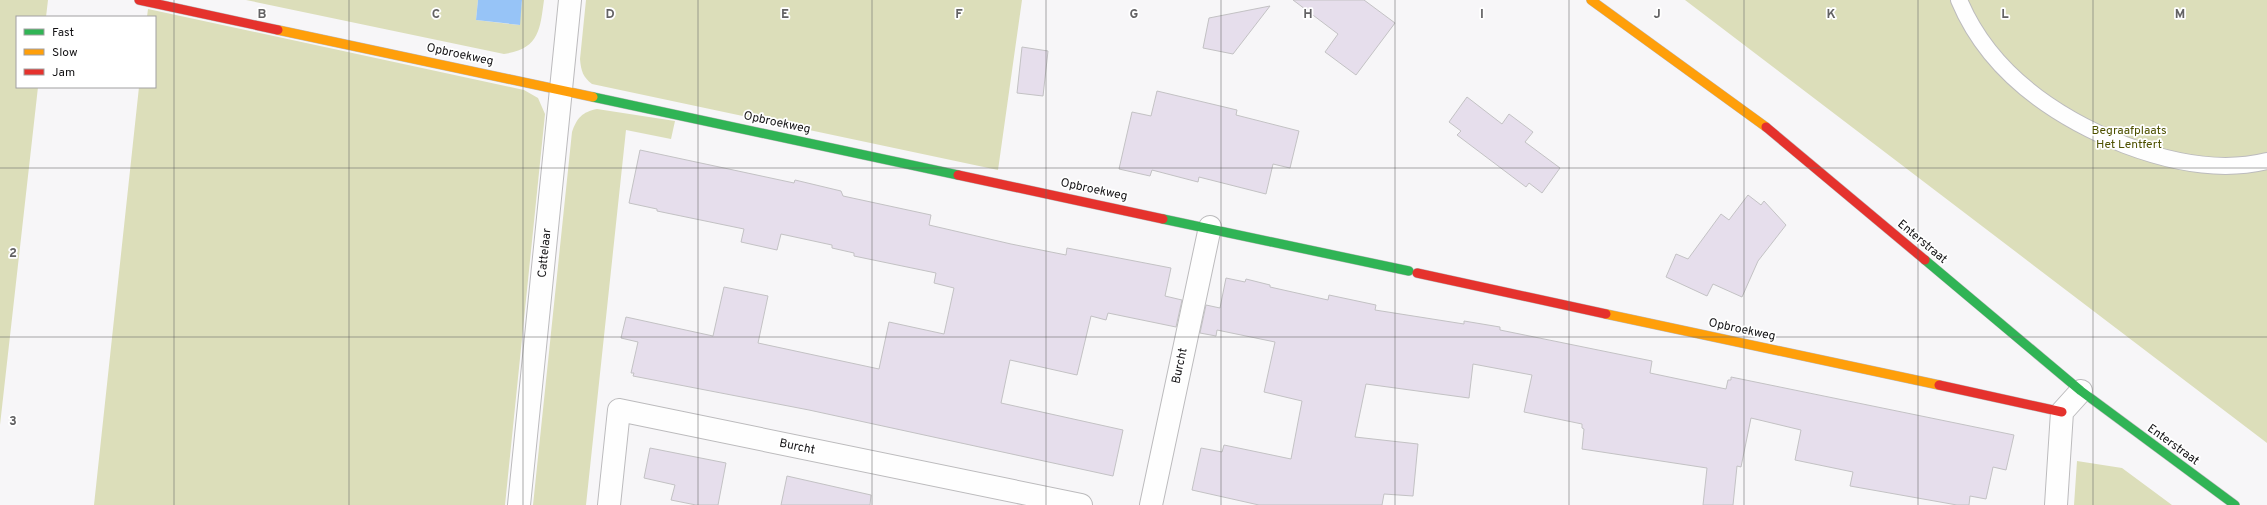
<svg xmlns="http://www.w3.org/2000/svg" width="2267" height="505" viewBox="0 0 2267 505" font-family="Overpass,sans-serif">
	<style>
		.green { fill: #dcdeba }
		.water { fill: #97c4f7 }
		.building { fill: #e6deec; stroke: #c3c2c4 }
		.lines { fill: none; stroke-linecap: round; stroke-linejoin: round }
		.lane-casing { stroke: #bcbbbd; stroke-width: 18 }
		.street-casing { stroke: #bcbbbd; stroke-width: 24 }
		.fast-casing { stroke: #bcbbbd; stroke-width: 10 }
		.slow-casing { stroke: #bcbbbd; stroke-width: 10 }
		.jam-casing { stroke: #bcbbbd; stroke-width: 10 }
		.lane { stroke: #fefefe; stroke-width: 16 }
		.street { stroke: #fefefe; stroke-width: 22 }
		.fast { stroke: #30b455; stroke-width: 9 }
		.slow { stroke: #ff9f0a; stroke-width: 9 }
		.jam { stroke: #e5322d; stroke-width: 9 }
		.grid { fill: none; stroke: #636264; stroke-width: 1; stroke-opacity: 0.55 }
		.labels { text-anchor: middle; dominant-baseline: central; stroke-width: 3.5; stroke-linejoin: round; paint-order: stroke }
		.street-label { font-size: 12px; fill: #131214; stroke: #fff }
		.park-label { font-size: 12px; fill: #4e5100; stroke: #fff }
		.grid-label { font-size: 13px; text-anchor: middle; font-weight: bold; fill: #636264; stroke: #fff; stroke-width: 3.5; stroke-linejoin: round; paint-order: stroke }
	</style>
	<rect width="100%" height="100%" fill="#f7f6f8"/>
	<path class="green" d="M0,0h48l-2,17h-29v70h21l-38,338z
		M246,0h232l-2,20 43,5 3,-25h22c-4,30 -5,49 -40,54z
		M586,0h436l-24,170 -406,-86c-9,-7 -11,-13 -12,-25z
		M1685,0h582v443z
		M148,9l376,81 14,8 7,16 -40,391h-411l45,-418h16v-70h-8z
		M597,109l78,12 -4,18 -45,-9 -40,375h-53l39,-373c5,-14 10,-20 25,-23z
		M2077,461l45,7 50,37h-98z"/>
	<path class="water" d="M478,0h44l-2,25 -44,-5z"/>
	<path class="building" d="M1293,0h71l31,23 -39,52 -31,-23 13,-18z
		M1270,6l-37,48 -30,-6 6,-30z
		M1022,47l26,4 -5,45 -26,-3z
		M1157,91l80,19 -1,5 63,16 -9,37 -17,-4 -7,30 -67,-17 -1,5 -46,-12 -2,6 -31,-7 13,-57 19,4z
		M1467,97l35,27 7,-10 24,18 -8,10 35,26 -18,25 -13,-10 -3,4 -69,-52 4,-4 -12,-9z
		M640,150l154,33 1,-3 46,11 2,5 88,19 -2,10 82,19 55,11 1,-7 104,20 -6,28 17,4 -6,27 -68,-14 -2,7 -15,-4 -14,59 -67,-15 -9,43 122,27 -10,46 -304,-66 -176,-34 1,-3h-3l7,-31 -17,-4 5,-21 87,19 11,-49 44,9 -10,47 121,26 10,-47 55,12 10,-46 -20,-5 2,-10 -82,-17v-3l-22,-5v-3l-51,-11 -4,16 -36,-8 3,-13 -87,-18v-2l-28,-6z
		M1748,195l13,10 3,-4 22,24 -28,36 -16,36 -29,-13 -6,12 -41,-19 10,-23 12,5 33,-45 8,6z
		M1226,278l19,4 1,-3 24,6v2l58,13 1,-5 47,10 -1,5 89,14v-3l36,6v3l152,31 -2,12 76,16 2,-9h3v-3l283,58 -8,35 -13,-3 -7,32 -16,-3 -1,9h-12l-107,-19 3,-14 -58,-12 6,-30 -50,-12 -10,49 -4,-1 -4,39h-30l4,-37 -125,-19 2,-20 -2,-1v-4l-58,-12 8,-37 -59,-11 -4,34 -103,-14 -11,53 63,7 -5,52 -29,-2 -2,11h-123l-67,-15 9,-42 21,4 2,-7 67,14 11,-58 -38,-9 11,-50 -58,-12 -1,6 -16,-3 6,-28 14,3z
		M650,448l76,15 -8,42h-22l-25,-5 4,-15 -31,-7z
		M787,476l84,19 -1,10h-89z"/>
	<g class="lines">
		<defs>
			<path id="lane" d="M1959,0c30,72 96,117 166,145 45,17 94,28 142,16"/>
			<path id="street" d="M519,505l51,-505
				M609,505l10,-95 462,95
				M1151,505l59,-278
				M2056,505l6,-93 19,-21"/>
			<path id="fast" d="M593,97l365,78
				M1163,219l246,52
				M1925,260l156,131 154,114"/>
			<path id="slow" d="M1591,0l175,127
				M278,30l315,67
				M1606,314l333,71"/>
			<path id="jam" d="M139,0l139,30
				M1766,127l159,133
				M958,175l205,44
				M1417,273l189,41
				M1939,385l123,27"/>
		</defs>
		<use href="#lane" class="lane-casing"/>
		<use href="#street" class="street-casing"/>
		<use href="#fast" class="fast-casing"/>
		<use href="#slow" class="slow-casing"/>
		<use href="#jam" class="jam-casing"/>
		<use href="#lane" class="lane"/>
		<use href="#street" class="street"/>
		<use href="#fast" class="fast"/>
		<use href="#slow" class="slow"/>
		<use href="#jam" class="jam"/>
	</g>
	<path class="grid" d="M174,0v505M349,0v505M523,0v505M698,0v505M872,0v505M1046,0v505M1221,0v505M1395,0v505M1569,0v505M1744,0v505M1918,0v505M2093,0v505M0,168h2267M0,337h2267"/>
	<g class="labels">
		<g class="street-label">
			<text transform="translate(460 55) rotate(12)">Opbroekweg</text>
			<text transform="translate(777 123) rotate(12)">Opbroekweg</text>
			<text transform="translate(1094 190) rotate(12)">Opbroekweg</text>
			<text transform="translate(1922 242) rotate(40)">Enterstraat</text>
			<text transform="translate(545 253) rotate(-84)">Cattelaar</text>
			<text transform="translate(1742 330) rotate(12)">Opbroekweg</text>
			<text transform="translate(1180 366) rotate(-78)">Burcht</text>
			<text transform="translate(2173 445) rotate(36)">Enterstraat</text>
			<text transform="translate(797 447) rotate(12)">Burcht</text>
		</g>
		<g class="park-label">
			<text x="2129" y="131">Begraafplaats<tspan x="2129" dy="14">Het Lentfert</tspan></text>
		</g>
	</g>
	<g class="grid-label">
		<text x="262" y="18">B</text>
		<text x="436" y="18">C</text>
		<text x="610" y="18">D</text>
		<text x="785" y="18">E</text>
		<text x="959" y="18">F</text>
		<text x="1134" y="18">G</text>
		<text x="1308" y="18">H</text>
		<text x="1482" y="18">I</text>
		<text x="1657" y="18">J</text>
		<text x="1831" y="18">K</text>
		<text x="2005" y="18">L</text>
		<text x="2180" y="18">M</text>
		<text x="13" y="257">2</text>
		<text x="13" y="425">3</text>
	</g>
	<rect x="16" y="16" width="140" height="72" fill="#ffffff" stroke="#a1a0a1"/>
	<rect x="24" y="29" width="20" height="6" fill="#30b455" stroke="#a1a0a1"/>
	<text x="52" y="36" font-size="12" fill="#131214">Fast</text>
	<rect x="24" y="49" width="20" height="6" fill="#ff9f0a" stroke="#a1a0a1"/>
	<text x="52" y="56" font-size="12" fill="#131214">Slow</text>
	<rect x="24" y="69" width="20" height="6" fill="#e5322d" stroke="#a1a0a1"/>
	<text x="52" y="76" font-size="12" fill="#131214">Jam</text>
</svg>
